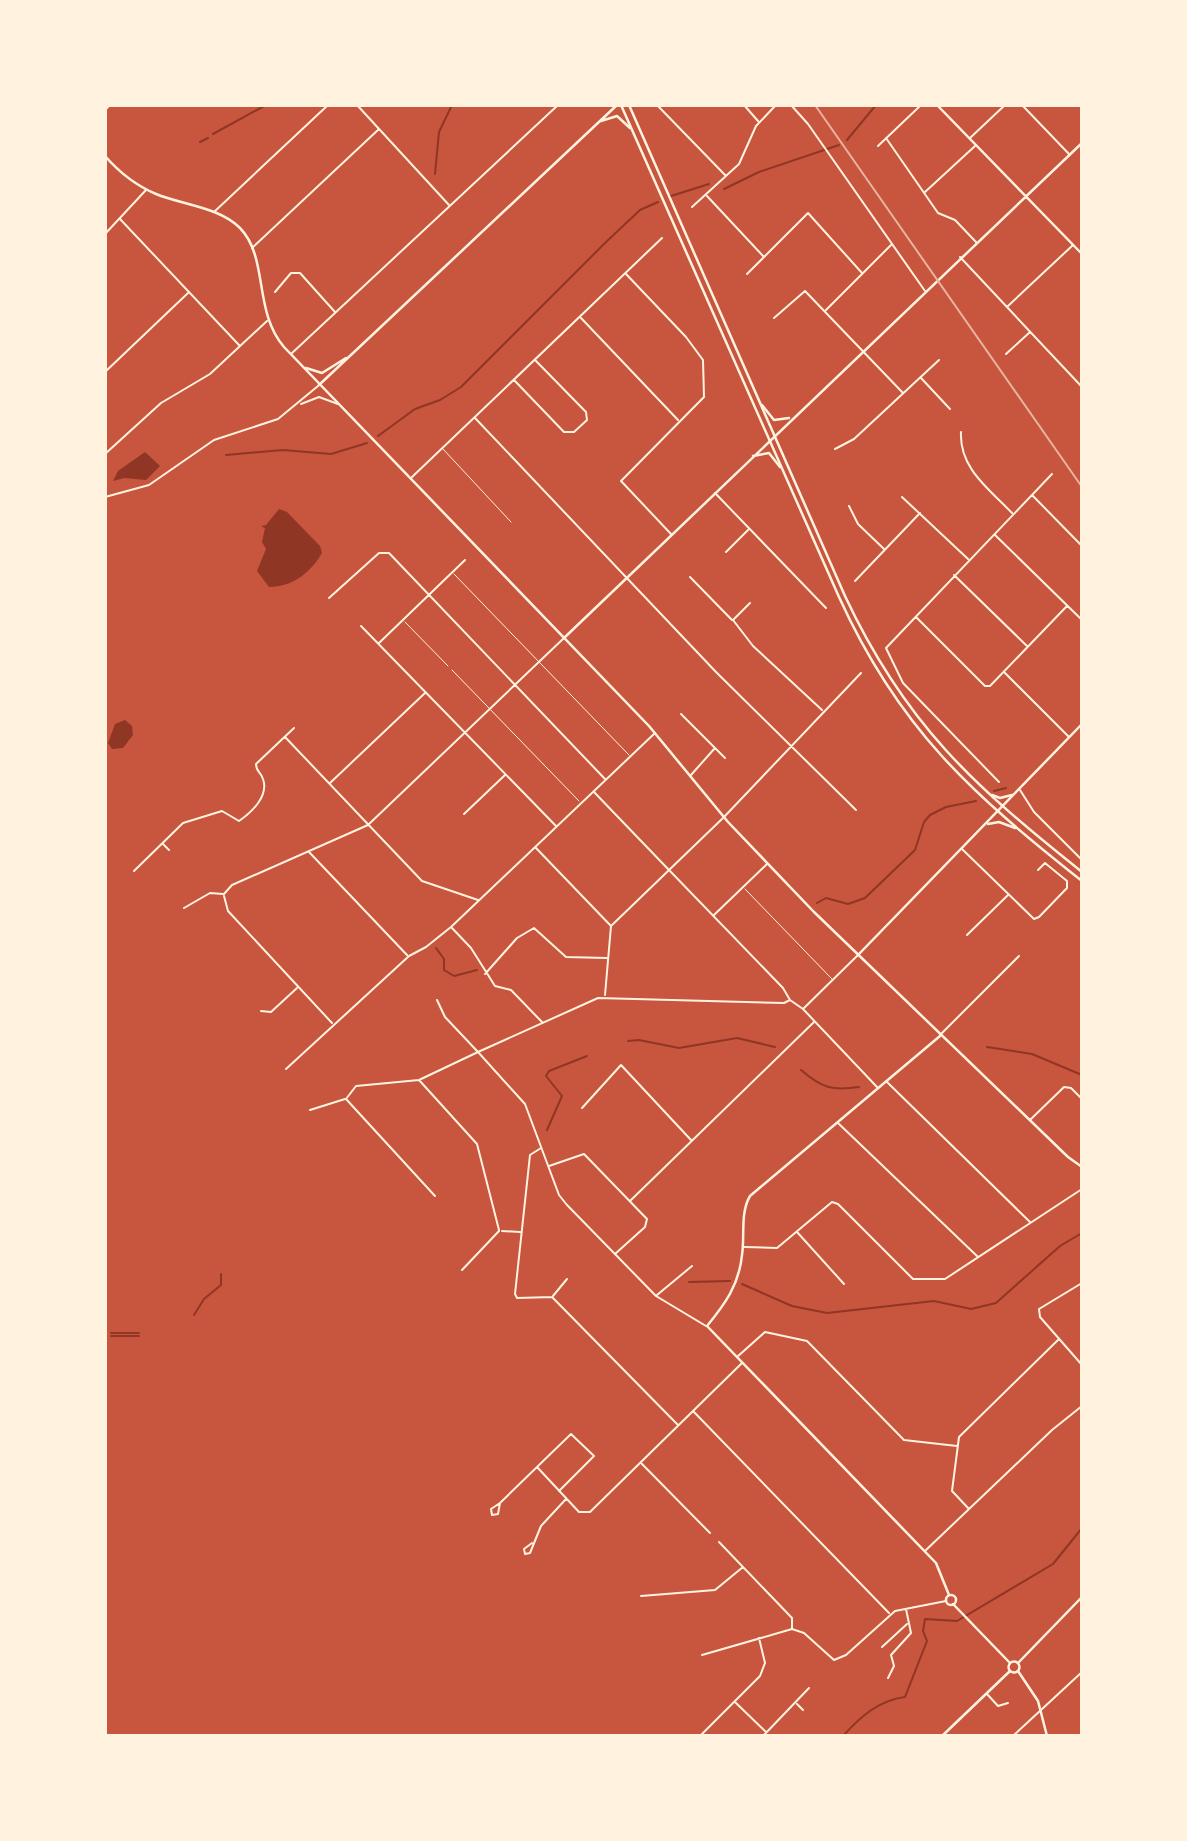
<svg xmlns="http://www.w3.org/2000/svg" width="1187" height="1841" viewBox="0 0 1187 1841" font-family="'Noto Serif',serif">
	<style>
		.water { fill: #8f3625 }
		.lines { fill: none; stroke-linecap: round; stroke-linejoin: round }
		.stream { stroke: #8f3625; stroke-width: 2 }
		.service { stroke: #fff3e0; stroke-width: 1 }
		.minor { stroke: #fff3e0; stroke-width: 2 }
		.tertiary { stroke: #fff3e0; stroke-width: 2 }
		.secondary { stroke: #fff3e0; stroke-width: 2.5 }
		.primary { stroke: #fff3e0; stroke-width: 2.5 }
		.rail { stroke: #e9b49f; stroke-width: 2 }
	</style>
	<rect width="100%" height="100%" fill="#c8553d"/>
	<path class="water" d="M145,452l15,14 -14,14 -22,-2 -11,3 5,-10z
		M279,509l8,3 33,34 2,7c-11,19 -29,34 -53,34l-12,-16 9,-22 -4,-7 3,-14 -4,-2 5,-1z
		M125,720l7,6 1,9 -10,13 -11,1 -4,-6 7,-19z"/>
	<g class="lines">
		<path class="stream" d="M213,134l53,-29
			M847,140l29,-35
			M200,142l8,-4
			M435,174l4,-42 13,-27
			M724,189l35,-17 80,-27
			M671,196l38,-12
			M378,436l37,-27 25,-9 21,-13 144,-144 35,-33 18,-8
			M226,455l57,-5 48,4 36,-11
			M994,791l12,-3
			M817,903l9,-5 22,6 17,-6 50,-48 9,-28 6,-7 16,-8 30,-6
			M436,948l8,11v11l10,6 23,-6
			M628,1041l11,-1 40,8 58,-10 38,9
			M987,1047l45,7 50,21
			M801,1070c21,18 31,21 58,17
			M547,1130l15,-34 -16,-20 3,-5 38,-15
			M689,1282l41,-1
			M742,1284l50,22 35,7 107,-12 37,8 25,-6 64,-57 22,-13
			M194,1315l10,-16 17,-14v-11
			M111,1333h28
			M111,1336h28
			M843,1736c17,-19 36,-36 62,-39l22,-56 -4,-10 2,-12 32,2 96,-57 29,-36"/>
		<path class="service" d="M443,449l68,73
			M454,574l175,181
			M405,622l43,44
			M452,670l127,131
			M745,889l87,90"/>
		<path class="minor" d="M357,105l92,100
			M657,105l69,71
			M744,105l14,16
			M791,105l17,19 117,167
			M1022,105l47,49
			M105,110l5,-5
			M886,138l52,75 17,7 21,22
			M970,138l35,-33
			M878,146l43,-41
			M925,192l50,-46
			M707,196l56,60
			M692,207l47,-43 17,-38 20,-21
			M214,212l114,-107
			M120,219l119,126
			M105,234l41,-44
			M252,248l127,-119
			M960,257l122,130
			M626,274l60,63 17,23 1,37 -83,84 50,53
			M747,274l61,-61 54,60
			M275,292l16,-19h9l35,39
			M1008,306l65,-61
			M826,310l65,-65
			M581,318l97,102
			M774,318l31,-27 98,102
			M291,354l267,-249
			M1006,354l24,-22
			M105,372l83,-79
			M921,378l29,31
			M514,380l50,52h10l13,-12 -1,-8 -50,-51
			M301,404l18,-7 19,7
			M475,418l241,254 140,138
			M961,432c-2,36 28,57 51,81
			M835,449l19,-10 85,-79
			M105,454l56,-51 49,-29 57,-53
			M411,478l251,-240
			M715,493l111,115
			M1032,495l50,51
			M105,497l44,-12 65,-45 64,-21 40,-33
			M902,497l66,62
			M849,506l9,18 26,25
			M995,535l87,85
			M726,552l22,-22
			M954,575l73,71
			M690,577l42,43
			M855,581l65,-68
			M329,598l50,-45h10l216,226
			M750,603l-17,17 20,26 69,64
			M916,617l69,69h5l77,-80
			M361,626l195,200
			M379,643l86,-83
			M1005,673l64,64
			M681,714l44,44
			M285,737l137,144 56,19
			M691,775l24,-27
			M999,782l-96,-99 -17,-35 166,-174
			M330,783l95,-90
			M1020,790l14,22 48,48
			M594,792l74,77
			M464,814l41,-39
			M724,817l137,-144
			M163,844l6,6
			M536,848l75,78
			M962,849l72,70 5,-2 28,-29v-7l-22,-18 -7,7
			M309,852l98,103
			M134,871l49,-48 39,-12 17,10c13,-9 30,-25 24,-42 -2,-7 -7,-7 -7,-15l38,-36
			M224,894l8,-9 136,-60 196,-187
			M224,896l4,15 104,112
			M184,908l26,-15 13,1
			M714,915l53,-51
			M452,928l19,20 24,38 16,4 31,32
			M967,935l41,-40
			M485,974l32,-36 17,-10 32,29 41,1
			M261,1011l10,1 26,-24
			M940,1035l79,-79
			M286,1069l123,-113 17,-9 25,-20 204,-194
			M419,1080l58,64 22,86
			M887,1082l143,140
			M582,1108l39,-43 70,75
			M310,1110l35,-11
			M1030,1120l34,-33 7,1 11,11
			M838,1123l140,134
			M541,1148l-11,7 -15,139 2,4 35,-1 126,128
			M549,1166l35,-12 63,65 -2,8 -30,27
			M435,1196l-89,-97 10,-13 63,-6 59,-28 -33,-35 -8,-17
			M630,1201l184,-179
			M502,1231l18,1
			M797,1232l47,52
			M744,1247l33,1 55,-46 6,2 75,75h32l137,-90
			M462,1270l37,-39
			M1082,1283l-43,26 1,8 42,48
			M657,1295l35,-29
			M553,1296l14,-17
			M737,1357l28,-25 42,9 97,99 53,6
			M693,1411l196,202
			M641,1463l69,70
			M537,1467l42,45h11l152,-149
			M500,1503l-9,6 1,6 6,-1 2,-11 71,-69 23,22 -35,35
			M969,1509l-17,-18 7,-54 100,-98
			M719,1542l73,76v11l12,4 30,27 12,-5 49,-44 51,-10
			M532,1543l-8,6 1,5 5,-1 11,-27 25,-27
			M926,1550l126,-120 30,-24
			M641,1596l74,-6 28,-23
			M882,1647l25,-23
			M702,1655l90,-26
			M888,1678l6,-12 -3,-11 20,-22 -5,-24
			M987,1694l11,12 10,-3
			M735,1702l31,30
			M797,1704l6,6
			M700,1736l60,-60 5,-13 -6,-25
			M763,1736l46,-48
			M1013,1736l69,-64"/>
		<path class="tertiary" d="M669,870l114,118 7,12 13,9 74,78
			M605,995l6,-69 112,-108
			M803,1009l55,-54
			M706,1326l-50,-30 -89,-91 -8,-10 -34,-91 -47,-52 120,-54 186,5 6,-3"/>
		<path class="secondary" d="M937,105l145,149
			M601,121l16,-5 13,12
			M105,156c14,16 32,30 51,38 27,11 63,13 84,34 29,30 13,83 44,119l365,379 79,96 86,90 254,245 14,10
			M306,368l16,5 24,-15
			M319,385l298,-280
			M762,405l12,15 15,-2
			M753,456l16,-3 11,14
			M564,638l518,-495
			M992,795l8,3 12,-3
			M988,824l11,-2 16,6
			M859,954l223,-230
			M940,1036l-190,160c-10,17 -5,40 -8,59 -3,30 -17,49 -35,71l229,237 13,32
			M946 1600a5 5 0 1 1 10 0a5 5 0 1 1-10 0Z
			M953,1604l57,59
			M1008.5 1667a5.5 5.5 0 1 1 11 0a5.5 5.5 0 1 1-11 0Z
			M1018,1663l64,-66
			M1018,1671l20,30 9,35
			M942,1736l68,-65"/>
		<path class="primary" d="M621,105l218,492c60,132 132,196 243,284
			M629,105l216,491c60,128 129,190 237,276"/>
		<path class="rail" d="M815,105l267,382"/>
	</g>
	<rect width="1187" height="1841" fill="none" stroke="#fff3e0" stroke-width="214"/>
</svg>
